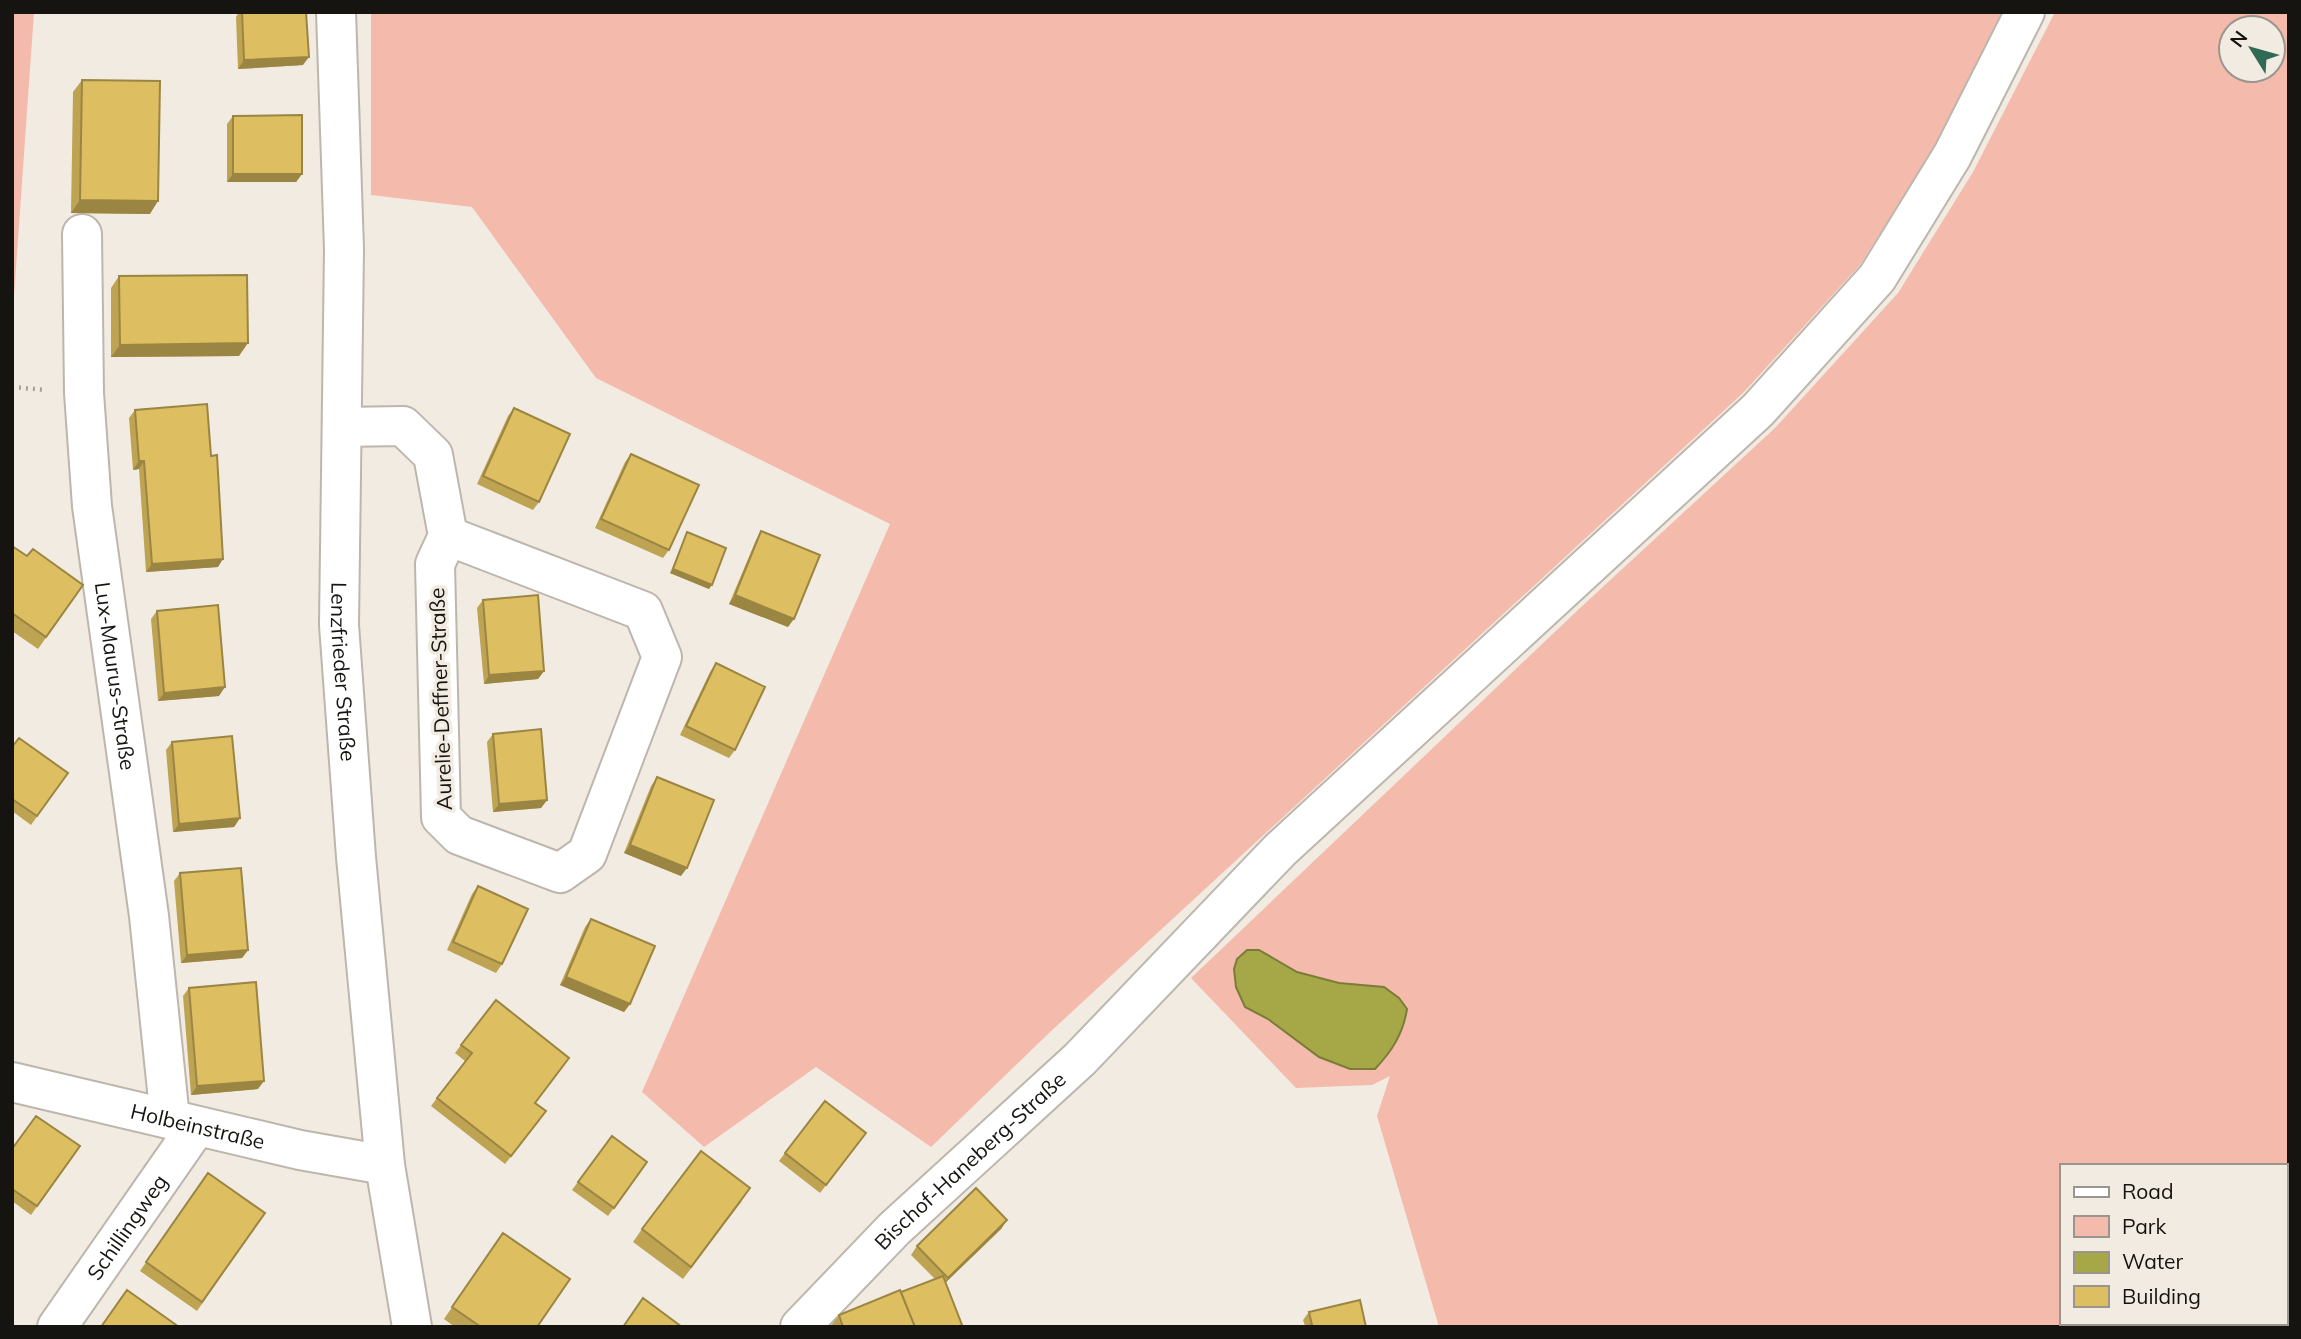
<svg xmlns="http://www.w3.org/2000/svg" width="2301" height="1339" viewBox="0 0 2301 1339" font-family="Mulish,sans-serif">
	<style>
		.green { fill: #f4bbac; fill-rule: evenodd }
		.water { fill: #a6a848; stroke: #7b7c38; stroke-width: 2 }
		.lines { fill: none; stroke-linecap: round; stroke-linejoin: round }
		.minor-casing { stroke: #bdb6ad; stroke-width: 42 }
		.path { stroke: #a6a19a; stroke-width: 4.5; stroke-dasharray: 2 5; stroke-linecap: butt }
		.minor { stroke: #fff; stroke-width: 38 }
		.wall { fill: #bea353 }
		.shaded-wall { fill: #9b8543 }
		.building { fill: #ddbe60; stroke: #9b8543; stroke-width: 2 }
		.labels { text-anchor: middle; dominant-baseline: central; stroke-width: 7; stroke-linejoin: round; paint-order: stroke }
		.street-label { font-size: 21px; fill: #161411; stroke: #f2ebe1 }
	</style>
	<rect width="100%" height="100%" fill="#f2ebe1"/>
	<path class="green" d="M12,12h22l-22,313z
		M371,12h1631l-68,136 -74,117 -117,128 -694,640 -118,114 -115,-80 -112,80 -62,-55 248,-568 -294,-146 -124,-171 -101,-12z
		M2055,12h234v1315h-850l-62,-211 13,-40 -18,9 -76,3 -105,-110 389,-370 195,-180 123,-135 75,-121zM2231,28h42v42h-42zM2061,1166h224v157h-224z"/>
	<path class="water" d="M1247,950h12l38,22 42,11 45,4 15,11 8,11c-4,25 -15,42 -32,60h-25l-31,-12 -51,-38 -23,-12 -9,-20 -2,-18 3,-10z"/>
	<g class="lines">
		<defs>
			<g id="minor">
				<path id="s1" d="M336,12l8,237 -5,376 17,232 29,308 27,162"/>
				<path id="s2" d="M82,234l2,159 8,113 57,410 21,203"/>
				<path d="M342,427l61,-1 30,29 15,81 195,75 19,46 -75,197 -27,19 -101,-38 -18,-18 -6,-253 13,-28"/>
				<path id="s3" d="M12,1082l288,68 85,15"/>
				<path id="s4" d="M57,1327l140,-201"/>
				<path id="s5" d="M800,1327l94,-98 186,-170 200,-209 478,-440 119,-132 75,-122 73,-144"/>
			</g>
		</defs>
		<use href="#minor" class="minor-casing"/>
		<path class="path" d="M12,387l34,3"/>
		<use href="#minor" class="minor"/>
	</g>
	<path class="wall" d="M239,12h67l-3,53 -65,4 -2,-52z
		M82,80l68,134 -79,-1 2,-121z
		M233,116l69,58 -6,8h-69v-58z
		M119,276l120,80 -128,1v-69z
		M514,408l25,94 -6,8 -56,-26 31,-68z
		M135,410l76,46 7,111 -72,5 -7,-103 -6,1 -4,-52z
		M631,454l38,96 -6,8 -68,-30 30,-66z
		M761,531l27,96 -59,-23 27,-64z
		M687,532l22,57 -39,-16 15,-36z
		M12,546l15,10 56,29 -45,64 -26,-18z
		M483,600l61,71 -6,8 -54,5 -7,-76z
		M157,611l62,85 -61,5 -7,-82z
		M716,663l19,87 -6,8 -49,-23 30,-63z
		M493,734l54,66 -6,8 -48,4 -6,-70z
		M172,742l68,76 -6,9 -61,5 -7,-82z
		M12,747l56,26 -37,52 -19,-14z
		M657,777l24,99 -57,-23 27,-67z
		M180,873l68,77 -6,8 -61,5 -7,-82z
		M478,886l24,78 -6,9 -49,-23 25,-56z
		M591,919l39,85 -6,8 -64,-27 25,-58z
		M189,988l69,101 -67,6 -8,-99z
		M461,1045l74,58 5,17 -35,44 -74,-58 34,-45 -10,-8z
		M866,1133l-46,60 -41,-32 6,-8z
		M612,1136l35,26 -39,54 -36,-26z
		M80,1146l-49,69 -19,-14v-52z
		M208,1173l57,40 -68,98 -57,-40z
		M742,1201l-59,78 -50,-37 9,-13z
		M1007,1220l-6,9 -56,54 17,42 -1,2h-131l9,-12 96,-36 -24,-24 6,-9z
		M503,1233l34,94h-82l-11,-8z
		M1309,1312l57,15 -61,-1 -2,-6z"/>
	<path class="shaded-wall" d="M309,57l-6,8 -65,4 6,-9z
		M233,174h69l-6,8h-69z
		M80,200l78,1 -8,13 -79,-1z
		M248,343l-9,13 -128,1 9,-12z
		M139,461h5l-5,8 -6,1z
		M223,559l-5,8 -72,5 6,-8z
		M673,569l39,16 -3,4 -39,-16z
		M735,595l59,24 -6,8 -59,-23z
		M544,671l-6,8 -54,5 5,-9z
		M225,687l-6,9 -61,5 6,-8z
		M547,800l-6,8 -48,4 6,-8z
		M240,818l-6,9 -61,5 6,-8z
		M630,845l57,23 -6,8 -57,-23z
		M248,950l-6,8 -61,5 6,-8z
		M566,977l64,27 -6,8 -64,-27z
		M264,1081l-6,8 -67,6 6,-9z
		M1007,1220l-6,9 -59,57 6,-8z"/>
	<path class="building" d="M242,12h64l3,45 -65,3z
		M82,80l78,1 -2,120 -78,-1z
		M302,115v59h-69v-58z
		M247,275l1,68 -128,2 -1,-69z
		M207,404l4,52 6,-1 6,104 -71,5 -8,-103h-5l-4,-51z
		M514,408l56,26 -31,68 -56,-26z
		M631,454l68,31 -30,65 -68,-31z
		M761,531l59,24 -26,64 -59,-24z
		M687,532l39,16 -14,37 -39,-16z
		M12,546l15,10 6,-7 50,36 -37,52 -34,-24z
		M538,595l6,76 -55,4 -6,-75z
		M218,605l7,82 -61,6 -7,-82z
		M716,663l49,24 -30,63 -49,-24z
		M541,729l6,71 -48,4 -6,-70z
		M232,736l8,82 -61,6 -7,-82z
		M19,738l49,35 -31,43 -25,-17v-52z
		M657,777l57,23 -27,68 -57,-23z
		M241,868l7,82 -61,5 -7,-82z
		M478,886l50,23 -26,55 -49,-22z
		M591,919l64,27 -25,58 -64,-27z
		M256,982l8,99 -67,5 -8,-98z
		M496,1000l73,58 -34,45 11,8 -35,45 -74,-58 35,-45 -11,-8z
		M825,1101l41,32 -40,52 -41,-32z
		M36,1116l44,30 -43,60 -25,-17v-40z
		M612,1136l35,26 -33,46 -36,-26z
		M701,1151l49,37 -59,79 -49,-38z
		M208,1173l57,40 -63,89 -56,-40z
		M976,1188l31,32 -59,58 -31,-32z
		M503,1233l67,46 -33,48h-56l-29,-20z
		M943,1276l19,49 -5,2h-42l-14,-35z
		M127,1290l52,37h-78z
		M900,1290l15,37h-72l-4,-12z
		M643,1298l39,29h-59z
		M1360,1300l6,27h-63l9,-2 -3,-13z"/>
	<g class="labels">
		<g class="street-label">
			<text stroke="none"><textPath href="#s1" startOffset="660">Lenzfrieder Straße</textPath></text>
			<text stroke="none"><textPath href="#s2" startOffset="444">Lux-Maurus-Straße</textPath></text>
			<text transform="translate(440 699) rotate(-92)">Aurelie-Deffner-Straße</text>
			<text stroke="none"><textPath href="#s3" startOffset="191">Holbeinstraße</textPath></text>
			<text stroke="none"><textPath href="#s5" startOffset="238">Bischof-Haneberg-Straße</textPath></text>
			<text stroke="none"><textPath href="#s4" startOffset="122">Schillingweg</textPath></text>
		</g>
	</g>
	<rect width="2301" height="1339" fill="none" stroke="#161411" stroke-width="28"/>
	<rect x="2060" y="1164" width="228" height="161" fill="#f2ebe1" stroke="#9a958e" stroke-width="2"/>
	<rect x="2074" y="1187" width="35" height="10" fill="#ffffff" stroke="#9a958e" stroke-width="2"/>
	<text x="2122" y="1199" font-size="21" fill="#161411">Road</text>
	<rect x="2074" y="1216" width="35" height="21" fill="#f4bbac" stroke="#9a958e" stroke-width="2"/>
	<text x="2122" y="1234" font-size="21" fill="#161411">Park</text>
	<rect x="2074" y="1252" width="35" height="21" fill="#a6a848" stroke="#9a958e" stroke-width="2"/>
	<text x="2122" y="1269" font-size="21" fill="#161411">Water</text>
	<rect x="2074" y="1286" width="35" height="21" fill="#ddbe60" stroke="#9a958e" stroke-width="2"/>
	<text x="2122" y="1304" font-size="21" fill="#161411">Building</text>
	<g transform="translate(2252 49) rotate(307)"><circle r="33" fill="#f2ebe1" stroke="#9a958e" stroke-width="2"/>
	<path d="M0-5L12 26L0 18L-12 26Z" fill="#2f6a54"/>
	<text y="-10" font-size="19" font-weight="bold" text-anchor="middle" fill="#161411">N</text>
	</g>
</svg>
